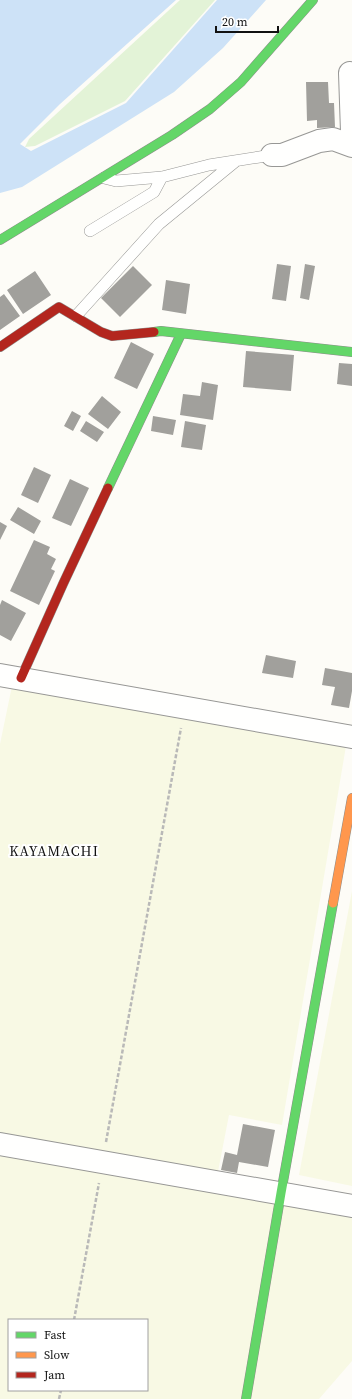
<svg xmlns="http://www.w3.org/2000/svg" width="352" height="1399" viewBox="0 0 352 1399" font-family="'Source Serif 4',serif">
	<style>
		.farmland { fill: #f8f9e4; fill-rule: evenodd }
		.green { fill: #e3f3d7 }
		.water { fill: #cde2f7 }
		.building { fill: #a1a09c }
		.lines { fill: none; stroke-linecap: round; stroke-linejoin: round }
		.lane-casing { stroke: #979795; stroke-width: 12 }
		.street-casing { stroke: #979795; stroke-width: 24 }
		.fast-casing { stroke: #8e8d8b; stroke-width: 10 }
		.slow-casing { stroke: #8e8d8b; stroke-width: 10 }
		.jam-casing { stroke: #8e8d8b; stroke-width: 10 }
		.path { stroke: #b9b9b8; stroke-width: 2.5; stroke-dasharray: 4 2; stroke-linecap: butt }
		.lane { stroke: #fffffe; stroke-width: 11 }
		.street { stroke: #fffffe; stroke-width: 22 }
		.fast { stroke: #63d668; stroke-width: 9 }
		.slow { stroke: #ff974d; stroke-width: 9 }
		.jam { stroke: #b3261e; stroke-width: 9 }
		.labels { text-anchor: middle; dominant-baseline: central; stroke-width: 4; stroke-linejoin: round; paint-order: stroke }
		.quarter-label { font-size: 14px; letter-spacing: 1px; fill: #111; stroke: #fff }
	</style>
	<rect width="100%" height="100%" fill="#fdfcf7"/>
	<path class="farmland" d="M12,686l334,60 -64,379 -53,-10 -14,72 137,23v151l-33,38h-319v-655zM9,1320h138v70h-138z
		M352,891v295l-53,-11z"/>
	<path class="green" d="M180,0h35l-90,101 -90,45 -10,1 4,-8z"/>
	<path class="water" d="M0,0h176l-116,104 -40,40 11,7 95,-48 91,-103h49l-43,48 -49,44 -152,95 -22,6z"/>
	<path class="building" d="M306,82h22l1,21h5l1,24 -18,1v-8l-10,1z
		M277,264l14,2 -5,35 -14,-2z
		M305,264l10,2 -6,34 -9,-2z
		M133,266l19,19 -32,32 -19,-19z
		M35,271l16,24 -28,19 -16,-24z
		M166,280l24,4 -4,30 -24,-4z
		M4,294l16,22 -20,14v-33z
		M131,342l23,12 -17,35 -23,-11z
		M246,351l48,4 -3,36 -48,-4z
		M339,363l13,1v22l-15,-2z
		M202,382l16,3 -5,35 -33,-5 3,-21 17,2z
		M102,396l19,16 -13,17 -20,-15z
		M72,411l9,5 -8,15 -9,-5z
		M153,416l23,4 -3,15 -22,-4z
		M86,421l18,11 -7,10 -17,-11z
		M185,421l21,4 -4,25 -21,-3z
		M34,467l17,8 -13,28 -17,-8z
		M70,479l19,9 -18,38 -19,-8z
		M18,507l23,14 -7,13 -24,-14z
		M0,522l7,4 -7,14z
		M34,540l16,7 -3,7 9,5 -5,10 4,2 -16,34 -29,-14z
		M2,600l24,13 -15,28 -11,-6v-30z
		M266,655l30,6 -3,17 -31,-5z
		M325,668l27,5v18l-3,17 -18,-3 4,-18 -13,-2z
		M243,1124l32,6 -7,37 -29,-5 -2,11 -16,-3 4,-18 12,3z"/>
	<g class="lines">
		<defs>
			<path id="lane" d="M104,178l12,3 46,-4 47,-12 63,-10
				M90,231l64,-39 8,-15
				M76,316l83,-92 77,-63"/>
			<path id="street" d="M350,73l2,59
				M272,155h10l37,-14 14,-2 19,7
				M0,675l352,62
				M0,1144l352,62"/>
			<path id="fast" d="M0,240l172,-105 38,-26 31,-27 72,-82
				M154,332l7,-1 191,21
				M108,488l73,-154
				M246,1399l35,-206 52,-290"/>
			<path id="slow" d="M333,903l19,-105"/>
			<path id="jam" d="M0,347l59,-40 42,25 11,4 42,-4
				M21,678l42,-94 45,-96"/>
		</defs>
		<use href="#lane" class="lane-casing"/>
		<use href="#street" class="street-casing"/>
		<use href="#fast" class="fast-casing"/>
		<use href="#slow" class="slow-casing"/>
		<use href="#jam" class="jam-casing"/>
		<path class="path" d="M106,1142l75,-414
			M74,1320l25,-137
			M59,1399l2,-9"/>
		<use href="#lane" class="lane"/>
		<use href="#street" class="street"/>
		<use href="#fast" class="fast"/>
		<use href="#slow" class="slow"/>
		<use href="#jam" class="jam"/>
	</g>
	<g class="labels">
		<g class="quarter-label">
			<text x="54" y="851">KAYAMACHI</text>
		</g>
	</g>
	<rect x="8" y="1319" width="140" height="72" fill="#ffffff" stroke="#a0a0a0"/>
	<rect x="16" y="1332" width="20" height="6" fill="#63d668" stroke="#a0a0a0"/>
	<text x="44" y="1339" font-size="12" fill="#111111">Fast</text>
	<rect x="16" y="1352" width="20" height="6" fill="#ff974d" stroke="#a0a0a0"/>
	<text x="44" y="1359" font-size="12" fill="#111111">Slow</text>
	<rect x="16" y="1372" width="20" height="6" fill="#b3261e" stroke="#a0a0a0"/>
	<text x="44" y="1379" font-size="12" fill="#111111">Jam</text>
	<path d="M216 26v6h62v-6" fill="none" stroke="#111111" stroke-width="2"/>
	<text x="222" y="26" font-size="12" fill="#111111" stroke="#ffffff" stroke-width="3" paint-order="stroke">20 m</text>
</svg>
